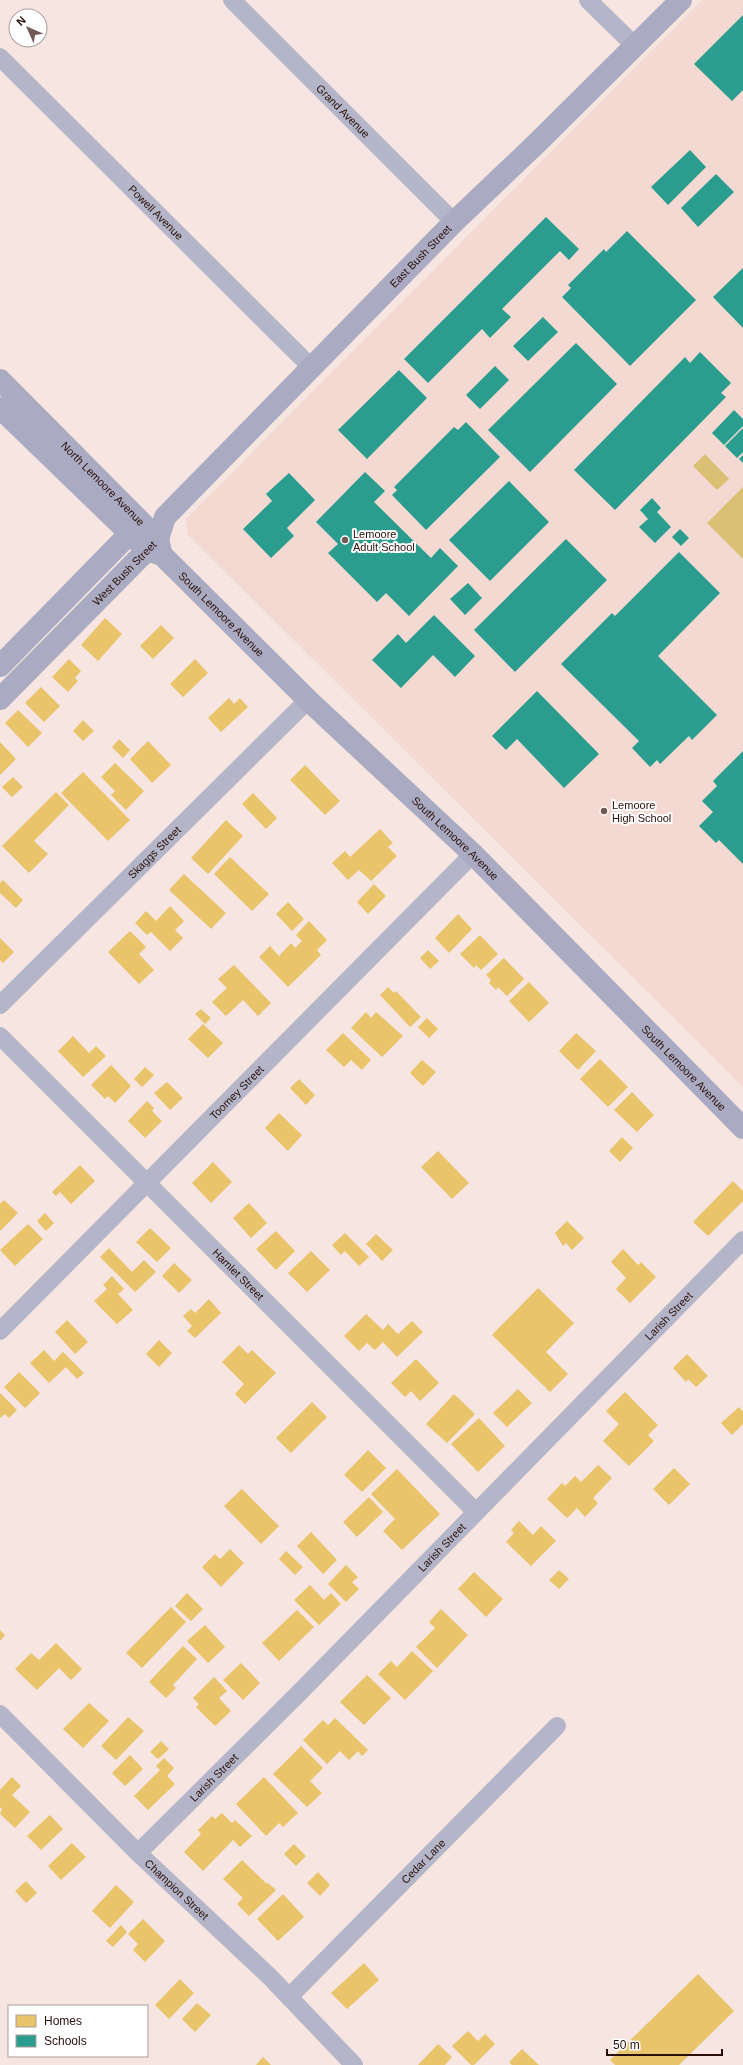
<svg xmlns="http://www.w3.org/2000/svg" width="743" height="2065" viewBox="0 0 743 2065" font-family="Helvetica,sans-serif">
	<style>
		.built { fill: #f4d9d2 }
		.water { fill: #d9c074 }
		.homes { fill: #e9c46a }
		.schools { fill: #2a9d8f }
		.lines { fill: none; stroke-linecap: round; stroke-linejoin: round }
		.minor { stroke: #b4b5c9; stroke-width: 18 }
		.secondary { stroke: #aaabc2; stroke-width: 22 }
		.poi-dot { fill: #715a54; stroke: #fff; stroke-width: 1.5 }
		.labels { text-anchor: middle; dominant-baseline: central; stroke-width: 4; stroke-linejoin: round; paint-order: stroke }
		.street-label { font-size: 11px; fill: #290f08; stroke: #fff }
		.poi-label { font-size: 11px; fill: #290f08; stroke: #fff; text-anchor: start }
	</style>
	<rect width="100%" height="100%" fill="#f6e5e0"/>
	<path class="built" d="M702,0h41v1087l-555,-552 -2,-16z"/>
	<path class="water" d="M705,454l24,25 -12,11 -24,-24z
		M743,487v72l-36,-36z"/>
	<path class="homes" d="M105,618l17,16 -24,27 -17,-16z
		M161,625l13,13 -21,21 -13,-13z
		M69,659l12,12 -6,7 3,3 -10,11 -16,-15z
		M195,659l13,14 -25,24 -13,-13z
		M41,687l19,19 -16,16 -19,-19z
		M229,698l5,6 6,-6 8,9 -27,25 -13,-14z
		M18,710l24,23 -14,14 -23,-24z
		M83,720l11,11 -11,10 -10,-10z
		M119,739l11,11 -7,8 -11,-11z
		M148,741l23,24 -19,18 -22,-24z
		M0,742l16,17 -16,16z
		M115,763l29,28 -18,19 -15,-15 4,-4 -14,-14z
		M305,765l35,36 -15,14 -35,-35z
		M83,772l47,48 -22,21 -47,-48z
		M13,777l10,10 -11,10 -10,-10z
		M56,792l13,13 -35,36 14,13 -19,19 -27,-27z
		M253,793l24,25 -11,11 -24,-25z
		M226,820l17,16 -35,38 -17,-16z
		M380,829l13,14 -5,4 9,9 -26,25 -12,-11 -11,10 -16,-17 13,-12 5,6z
		M230,857l39,37 -17,17 -38,-37z
		M184,874l42,39 -15,16 -42,-39z
		M3,880l20,20 -7,8 -16,-15v-10z
		M374,884l12,12 -18,18 -11,-12z
		M288,902l16,17 -12,12 -16,-17z
		M170,906l14,15 -9,9 8,8 -13,13 -19,-19 -4,3 -12,-12 11,-12 10,10z
		M458,914l14,15 -23,24 -14,-15z
		M309,921l18,19 -10,10 4,5 -33,32 -29,-30 11,-11 9,10 12,-13 4,5 7,-7 -6,-6z
		M130,931l16,16 -7,7 15,16 -15,14 -31,-32z
		M480,935l18,19 -17,16 -5,-5 -2,3 -14,-14z
		M0,938l14,14 -11,11 -3,-3z
		M428,950l11,11 -9,8 -10,-11z
		M504,958l20,21 -17,17 -9,-9 -2,3 -7,-7 2,-3 -5,-5z
		M234,965l37,38 -13,13 -15,-16 -17,16 -14,-14 15,-14 -9,-9z
		M529,982l20,21 -20,19 -20,-21z
		M388,987l6,6 2,-2 25,26 -11,10 -30,-32z
		M201,1009l10,9 -6,6 -10,-10z
		M366,1012l5,6 5,-6 27,24 -21,21 -31,-29z
		M427,1018l11,11 -9,9 -11,-11z
		M203,1024l20,19 -15,15 -20,-19z
		M343,1033l28,27 -9,10 -11,-10 -7,7 -18,-17z
		M576,1033l20,18 -18,19 -19,-19z
		M73,1036l16,17 7,-7 10,10 -23,21 -25,-26z
		M600,1059l28,28 -20,20 -28,-28z
		M422,1060l14,12 -13,14 -13,-13z
		M111,1065l20,21 -16,17 -7,-7 -3,3 -14,-14z
		M145,1067l9,8 -12,12 -8,-8z
		M299,1079l16,16 -9,10 -16,-17z
		M167,1082l16,16 -13,12 -16,-17z
		M632,1092l22,23 -17,17 -23,-22z
		M147,1101l7,7 -2,3 10,10 -17,17 -17,-17z
		M279,1113l23,22 -14,16 -23,-23z
		M622,1137l11,11 -13,14 -11,-11z
		M438,1151l31,32 -17,16 -31,-32z
		M213,1162l19,20 -21,21 -19,-20z
		M80,1165l15,16 -24,23 -11,-12 -4,4 -4,-4z
		M733,1181l10,10v10l-35,35 -15,-14z
		M4,1200l14,13 -18,18v-27z
		M249,1203l18,20 -16,15 -18,-20z
		M45,1213l9,10 -8,8 -9,-10z
		M567,1221l17,17 -12,12 -6,-7 -3,3 -8,-13z
		M28,1224l15,15 -28,27 -15,-16z
		M150,1228l21,20 -14,14 -21,-20z
		M276,1231l19,20 -19,19 -20,-21z
		M345,1233l24,24 -10,9 -14,-15 -4,4 -9,-10z
		M376,1234l17,16 -11,11 -16,-17z
		M109,1248l23,24 12,-12 12,12 -21,20 -35,-35z
		M623,1249l15,16 3,-3 15,15 -26,26 -14,-14 10,-11 -15,-16z
		M311,1251l19,19 -23,22 -19,-19z
		M174,1263l18,17 -13,13 -17,-17z
		M112,1276l12,13 -6,5 15,16 -16,14 -23,-23 13,-12 -4,-4z
		M538,1288l36,35 -28,29 22,22 -18,18 -58,-57z
		M209,1299l12,14 -26,25 -8,-7 5,-5 -9,-10 8,-7 4,4z
		M366,1314l17,16 5,-6 10,10 14,-13 11,11 -26,25 -14,-15 -8,8 -8,-7 -8,8 -15,-15z
		M67,1320l21,22 -13,12 -20,-22z
		M159,1340l13,13 -13,14 -13,-13z
		M239,1345l9,9 4,-4 24,23 -31,31 -10,-10 9,-10 -22,-22z
		M44,1350l10,11 9,-9 21,21 -7,6 -11,-12 -17,16 -19,-20z
		M687,1354l21,22 -12,11 -8,-8 -2,3 -13,-14z
		M416,1359l23,24 -19,18 -9,-10 -6,6 -14,-14z
		M19,1372l21,21 -15,15 -21,-21z
		M518,1389l14,14 -25,24 -14,-14z
		M625,1392l33,33 -10,10 6,6 -25,25 -26,-25 16,-17 -13,-13z
		M0,1393l17,17 -8,8 -4,-4 -5,4z
		M454,1394l21,20 -28,29 -21,-19z
		M312,1402l15,15 -36,36 -15,-15z
		M739,1407l4,5v12l-11,11 -11,-12z
		M479,1418l26,28 -27,26 -27,-28z
		M368,1450l18,18 -24,24 -18,-17z
		M598,1465l14,13 -19,20 5,5 -13,14 -8,-9 -10,10 -20,-19 15,-16 3,3 10,-10 6,6z
		M674,1468l16,16 -21,21 -16,-16z
		M397,1469l43,45 -38,36 -19,-19 12,-12 -24,-25z
		M242,1489l37,37 -18,18 -37,-38z
		M369,1497l14,15 -26,25 -14,-15z
		M519,1521l14,14 8,-9 15,15 -25,25 -25,-24 8,-9 -3,-3z
		M311,1532l26,28 -14,14 -26,-28z
		M230,1549l14,14 -23,24 -19,-20 13,-13 5,5z
		M286,1551l17,16 -8,8 -16,-16z
		M346,1565l12,12 -6,5 7,7 -13,13 -18,-18z
		M559,1570l10,9 -10,10 -10,-9z
		M474,1572l29,27 -17,18 -28,-28z
		M310,1585l14,15 7,-7 10,11 -22,21 -25,-25z
		M187,1593l16,16 -12,12 -16,-15z
		M171,1607l15,15 -44,46 -16,-15z
		M441,1609l27,26 -31,33 -21,-21 19,-19 -6,-6z
		M297,1610l17,17 -35,34 -17,-18z
		M205,1625l20,22 -17,16 -21,-22z
		M0,1630l5,5 -5,6z
		M56,1643l26,26 -11,11 -12,-12 -22,22 -22,-21 16,-16 8,7z
		M183,1646l14,13 -24,26 3,3 -10,10 -17,-16z
		M412,1651l21,20 -28,29 -27,-26 13,-13 6,6z
		M241,1663l19,20 -17,17 -20,-20z
		M367,1675l24,23 -27,27 -24,-23z
		M214,1677l13,14 -8,7 12,13 -16,15 -19,-19 3,-3 -6,-6z
		M89,1703l20,18 -26,27 -20,-19z
		M128,1717l16,14 -28,29 -15,-14z
		M335,1718l33,32 -6,6 -4,-5 -9,9 -9,-9 -13,13 -24,-24 20,-20 5,5z
		M161,1741l8,8 -11,10 -8,-7z
		M301,1746l22,22 -13,13 12,12 -15,14 -34,-33z
		M130,1755l13,14 -18,17 -13,-13z
		M164,1758l10,10 -7,8 8,8 -27,26 -14,-14 26,-26 -4,-4z
		M12,1777l9,9 -9,9 18,17 -15,16 -15,-14 2,-5 -2,-2v-17z
		M264,1777l34,36 -15,14 -4,-4 -13,13 -30,-32z
		M222,1813l10,10 3,-3 17,16 -12,11 -7,-7 -30,31 -19,-19 17,-18 -3,-4 14,-14 3,3z
		M50,1815l13,14 -22,21 -14,-14z
		M72,1843l14,14 -25,23 -13,-14z
		M294,1844l12,12 -10,10 -12,-12z
		M242,1860l25,24 1,-1 8,7 -27,26 -12,-12 6,-6 -20,-19z
		M318,1872l12,13 -10,11 -13,-13z
		M26,1881l11,12 -11,10 -11,-12z
		M116,1885l18,17 -24,26 -18,-17z
		M283,1894l21,23 -26,24 -21,-22z
		M143,1919l22,22 -20,21 -12,-12 5,-6 -10,-10z
		M121,1925l6,7 -14,15 -7,-6z
		M364,1963l15,17 -32,29 -16,-16z
		M698,1974l36,37 -55,54h-64l-5,-5z
		M180,1979l14,14 -25,26 -14,-14z
		M197,2003l14,12 -16,17 -13,-13z
		M468,2031l10,10 7,-7 10,10 -21,21h-3l-19,-19z
		M438,2044l14,13 -7,8h-27z
		M522,2049l17,16h-27l-3,-3z
		M263,2057l8,8h-15z"/>
	<path class="schools" d="M743,15v75l-11,11 -38,-37z
		M690,150l16,17 -38,38 -17,-18z
		M716,174l18,18 -36,35 -17,-19z
		M546,217l33,32 -10,11 -9,-9 -58,58 9,8 -21,21 -8,-9 -54,54 -24,-24z
		M627,231l69,69 -66,66 -68,-69 9,-9 -3,-3 36,-36 2,3z
		M743,268v60l-30,-31z
		M543,317l15,15 -30,29 -15,-15z
		M576,343l41,41 -87,88 -42,-42z
		M700,352l31,31 -10,10 5,4 -111,113 -41,-40 111,-113 5,6z
		M495,366l14,14 -29,29 -14,-14z
		M399,370l28,28 -60,61 -29,-29z
		M734,410l9,9v7l-19,19 -12,-12z
		M466,422l34,35 -74,73 -34,-35 5,-5 -3,-3 60,-60 4,3z
		M743,428v24l-6,6 -12,-12z
		M743,455v8l-4,-4z
		M365,472l20,19 -11,11 57,56 9,-10 18,18 -49,50 -23,-23 -9,9 -49,-49 10,-9 -22,-22z
		M289,473l26,27 -28,28 7,8 -23,22 -28,-29 29,-28 -6,-7z
		M509,481l40,41 -59,59 -41,-41z
		M652,498l9,10 -4,4 14,15 -16,16 -16,-16 9,-8 -8,-9z
		M680,529l9,9 -8,8 -9,-9z
		M566,539l41,41 -92,92 -41,-42z
		M679,552l41,41 -62,63 59,59 -25,25 -3,-4 -29,28 -3,-4 -7,7 -18,-19 7,-7 -78,-77 51,-51 3,3z
		M468,583l14,15 -17,17 -15,-16z
		M434,615l41,41 -20,21 -22,-22 -32,33 -29,-28 26,-26 8,9z
		M537,691l62,63 -35,34 -47,-49 -11,11 -14,-14z
		M743,751v113l-24,-24 -3,3 -17,-17 14,-14 -11,-11 15,-15 -4,-5z"/>
	<g class="lines">
		<g class="minor">
			<path id="s1" d="M232,0l222,222"/>
			<path d="M588,0l47,46"/>
			<path id="s2" d="M0,57l312,311"/>
			<path id="s3" d="M0,1005l308,-305"/>
			<path id="s4" d="M0,1036l476,476"/>
			<path id="s5" d="M0,1331l473,-477"/>
			<path id="s6" d="M0,1714l138,139 132,124 84,88"/>
			<path id="s7" d="M138,1853l161,-160 444,-453"/>
			<path id="s8" d="M289,1997l268,-271"/>
		</g>
		<g class="secondary">
			<path id="s9" d="M0,380l158,159 3,13"/>
			<path id="s10" d="M0,408l147,142 15,5 146,145 165,154 270,274"/>
			<path d="M0,666l140,-143"/>
			<path id="s11" d="M0,699l158,-160 7,-22 289,-295 83,-79 144,-143"/>
		</g>
	</g>
	<g class="poi-dot">
		<circle cx="345" cy="540" r="4"/>
		<circle cx="604" cy="811" r="4"/>
	</g>
	<g class="labels">
		<g class="street-label">
			<text stroke="none"><textPath href="#s1" startOffset="157">Grand Avenue</textPath></text>
			<text stroke="none"><textPath href="#s2" startOffset="220">Powell Avenue</textPath></text>
			<text stroke="none"><textPath href="#s11" startOffset="613">East Bush Street</textPath></text>
			<text stroke="none"><textPath href="#s9" startOffset="146">North Lemoore Avenue</textPath></text>
			<text stroke="none"><textPath href="#s11" startOffset="177">West Bush Street</textPath></text>
			<text stroke="none"><textPath href="#s10" startOffset="304">South Lemoore Avenue</textPath></text>
			<text stroke="none"><textPath href="#s10" startOffset="628">South Lemoore Avenue</textPath></text>
			<text stroke="none"><textPath href="#s3" startOffset="217">Skaggs Street</textPath></text>
			<text stroke="none"><textPath href="#s10" startOffset="952">South Lemoore Avenue</textPath></text>
			<text stroke="none"><textPath href="#s5" startOffset="336">Toomey Street</textPath></text>
			<text stroke="none"><textPath href="#s4" startOffset="337">Hamlet Street</textPath></text>
			<text stroke="none"><textPath href="#s7" startOffset="755">Larish Street</textPath></text>
			<text stroke="none"><textPath href="#s7" startOffset="431">Larish Street</textPath></text>
			<text stroke="none"><textPath href="#s7" startOffset="107">Larish Street</textPath></text>
			<text stroke="none"><textPath href="#s8" startOffset="191">Cedar Lane</textPath></text>
			<text stroke="none"><textPath href="#s6" startOffset="249">Champion Street</textPath></text>
		</g>
		<g class="poi-label">
			<text x="353" y="534">Lemoore<tspan x="353" dy="13">Adult School</tspan></text>
			<text x="612" y="805">Lemoore<tspan x="612" dy="13">High School</tspan></text>
		</g>
	</g>
	<rect x="8" y="2005" width="140" height="52" fill="#ffffff" stroke="#a99f9c"/>
	<rect x="16" y="2015" width="20" height="12" fill="#e9c46a" stroke="#a99f9c"/>
	<text x="44" y="2025" font-size="12" fill="#290f08">Homes</text>
	<rect x="16" y="2035" width="20" height="12" fill="#2a9d8f" stroke="#a99f9c"/>
	<text x="44" y="2045" font-size="12" fill="#290f08">Schools</text>
	<g transform="translate(28 28) rotate(315)"><circle r="19" fill="#ffffff" stroke="#a99f9c"/>
	<path d="M0-3L7 15L0 10L-7 15Z" fill="#715a54"/>
	<text y="-6" font-size="11" font-weight="bold" text-anchor="middle" fill="#290f08">N</text>
	</g>
	<path d="M607 2049v6h115v-6" fill="none" stroke="#290f08" stroke-width="2"/>
	<text x="613" y="2049" font-size="12" fill="#290f08" stroke="#ffffff" stroke-width="3" paint-order="stroke">50 m</text>
</svg>
